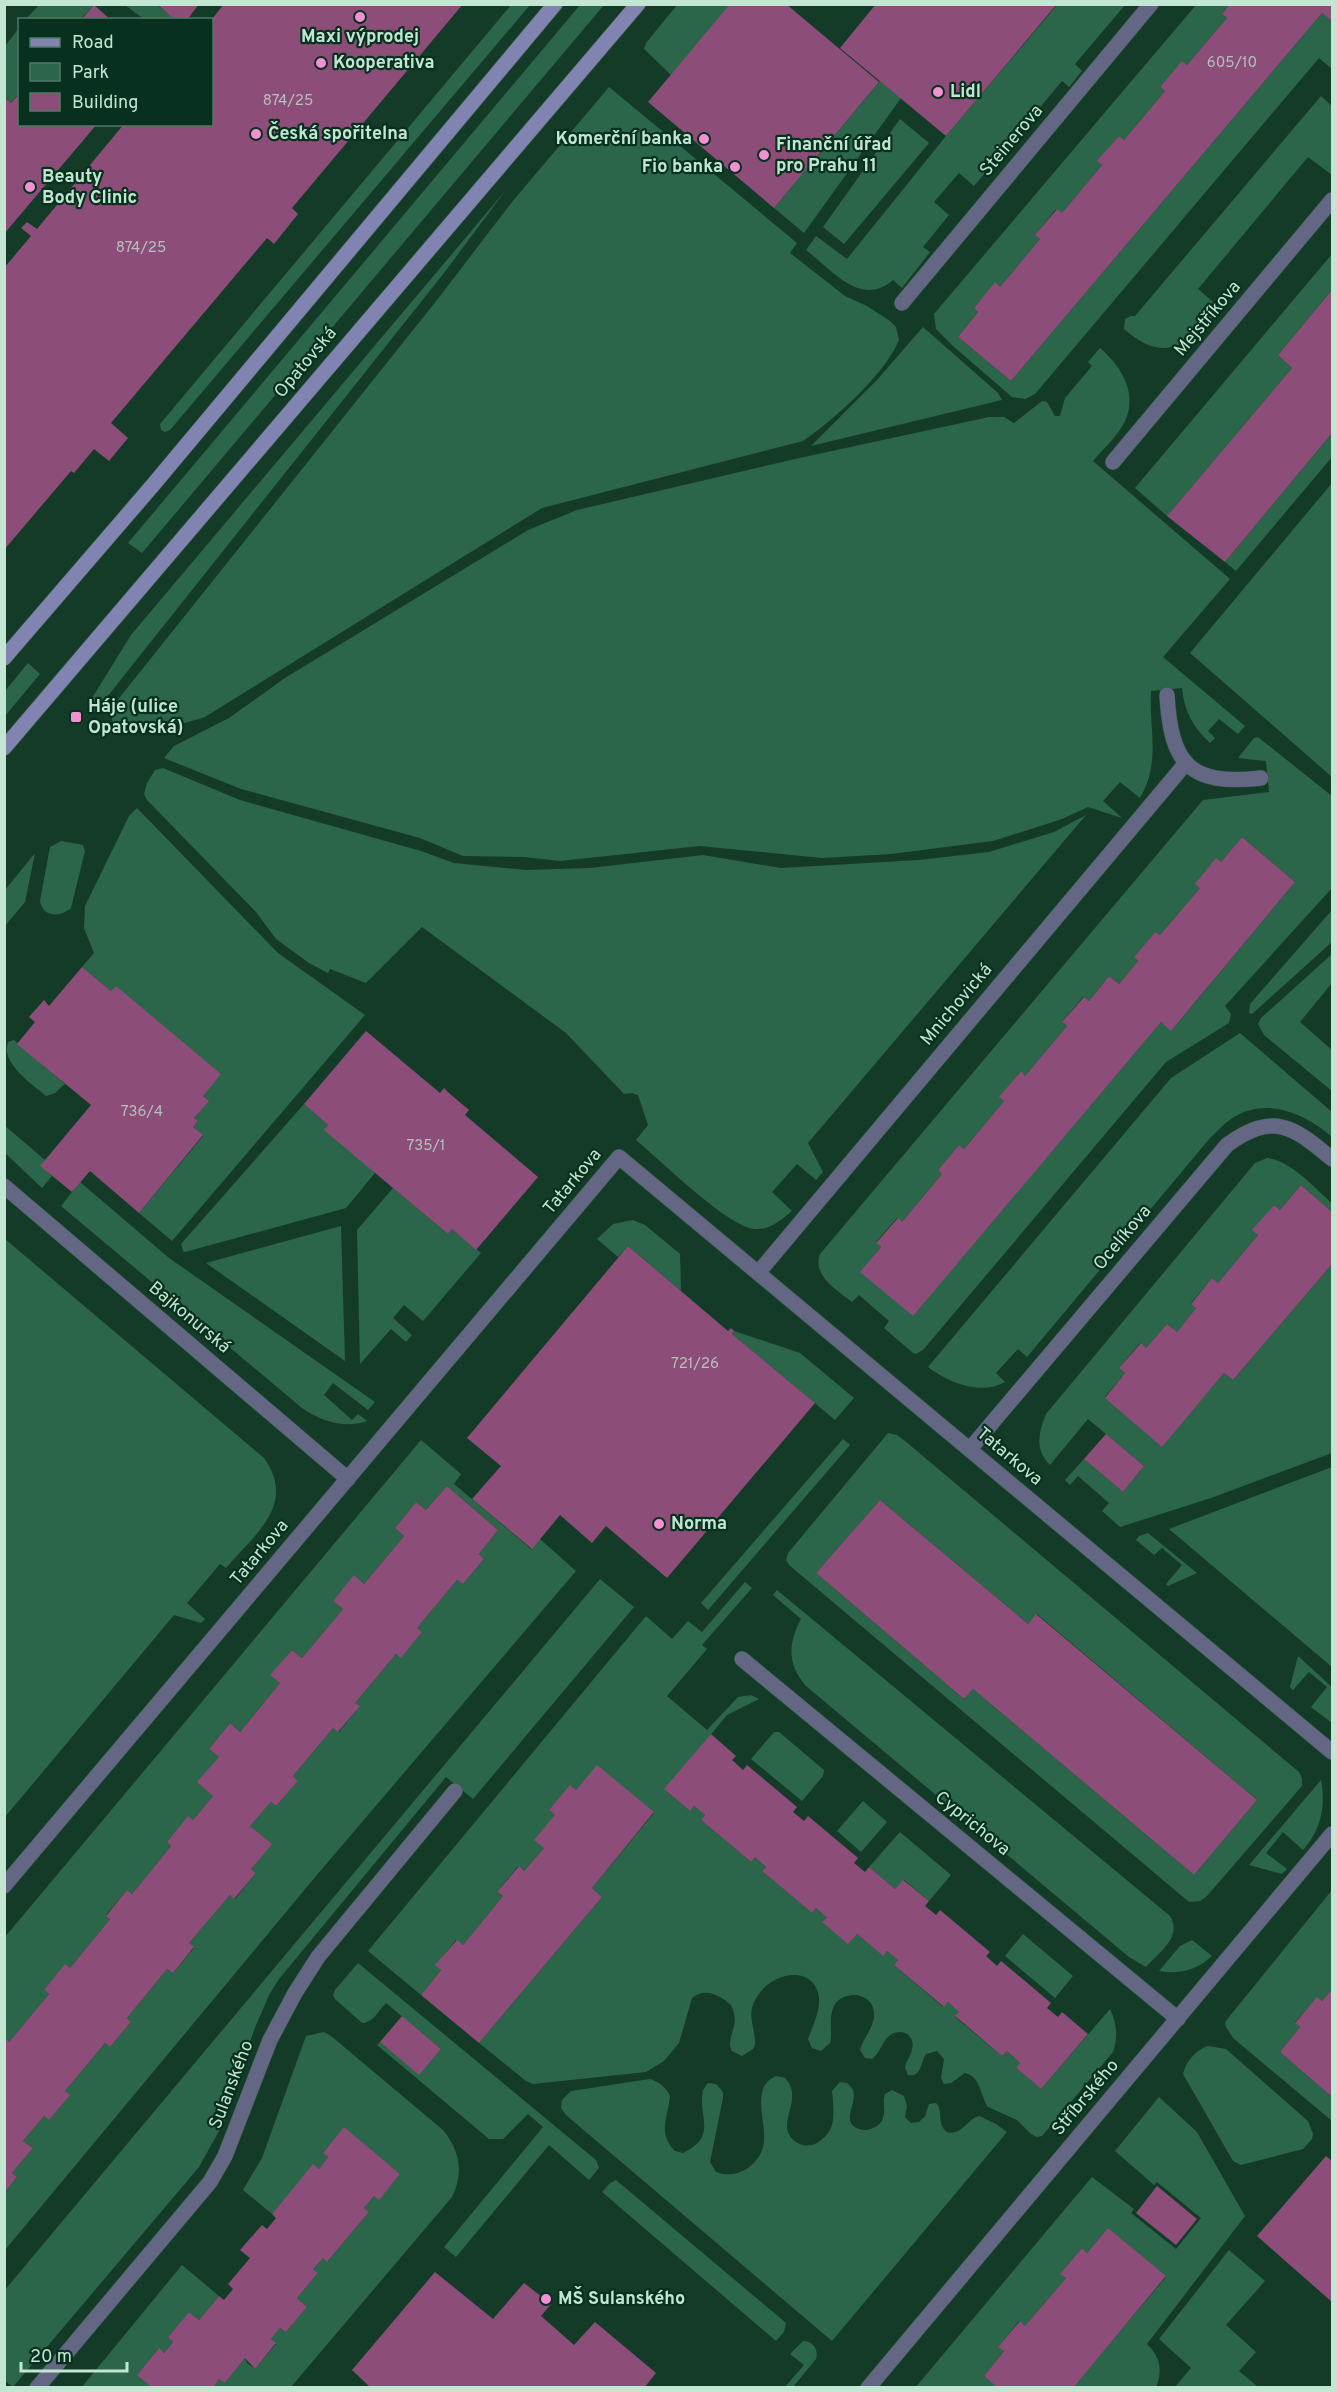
<svg xmlns="http://www.w3.org/2000/svg" width="1337" height="2392" viewBox="0 0 1337 2392" font-family="Overpass,sans-serif">
	<style>
		.green { fill: #2c664a; fill-rule: evenodd }
		.building { fill: #8c4e78 }
		.lines { fill: none; stroke-linecap: round; stroke-linejoin: round }
		.minor-casing { stroke: #335a47; stroke-width: 16 }
		.secondary-casing { stroke: #335a47; stroke-width: 16 }
		.minor { stroke: #646783; stroke-width: 15 }
		.secondary { stroke: #8184b1; stroke-width: 15 }
		.poi-dot { fill: #f491d3; stroke: #07301f; stroke-width: 2 }
		.labels { text-anchor: middle; dominant-baseline: central; stroke-width: 4.5; stroke-linejoin: round; paint-order: stroke }
		.number-label { font-size: 15px; fill: #b4c0bc }
		.poi-label { font-size: 18px; font-weight: bold; fill: #c2e6d2; stroke: #07301f; text-anchor: start }
		.street-label { font-size: 18px; fill: #c2e6d2; stroke: #07301f }
	</style>
	<rect width="100%" height="100%" fill="#143b28"/>
	<path class="green" d="M39,5l55,-1v1l-13,14h-55z
		M125,5h32l18,14h-31z
		M511,5h19l-360,425 -5,2 -4,-2 -1,-6z
		M580,5h24l-462,548 -14,-10z
		M677,5h53l-59,70 -27,-26 2,-6z
		M1057,5h68l-50,59 7,7 -13,16 -7,-6 -88,105 -15,-13 -25,29 15,13 -26,32 7,5 -28,36 -9,-8c-32,28 -61,-10 -87,-30l10,-14 31,23 99,-123z
		M1196,5h34l-8,9 5,4 -40,47 -5,-3 -22,25 5,4 -41,49 -5,-4 -21,25 4,4 -40,48 -6,-4 -20,25 4,5 -40,48 -5,-4 -21,25 4,4 -20,25 53,44 311,-368 10,8v48l-13,-11 -284,336 -10,5 -13,-2 -59,-51 -17,-17 -2,-15z
		M19,28v65l-8,10 -6,-6v-51z
		M880,81l21,17 -97,135 -30,-25z
		M609,87l188,156 -7,10 55,43 22,10 23,15 6,6 3,13c-13,33 -66,81 -96,101l-261,67 -337,209 -20,6 -67,6c-11,-10 -6,-21 2,-32l317,-397 75,-98z
		M1321,96l11,10v69l-24,-18 -110,132 22,19c-28,37 -56,57 -96,21l1,-10 6,-3h4z
		M900,119l29,24 -85,101 -21,-17z
		M505,191l-61,82 -349,439 -8,-6 44,-71z
		M1332,254v36l-54,65 14,13 -125,148 -32,-28z
		M923,327l75,66 4,7 -191,46 66,-66z
		M1100,348c21,18 38,45 25,73 -7,15 -22,28 -32,40l137,118 -67,78 82,69 -7,8 -19,-15 -11,12 7,7 -5,5c-17,-16 -26,-32 -28,-55l-31,3c-2,40 10,71 -11,107l-20,-16 -17,19 19,17 -34,-11 -26,12 -69,22 -102,13 -69,4 -122,-12 -140,15 -36,-4 -61,-1 -43,-18 -179,-49 -77,-31 10,-12 55,-28 56,-40 243,-148 49,-20 218,-51 194,-42h15l10,6 28,-22 5,1 8,14h5l5,-18 27,-32 -4,-4z
		M1332,433v24l-96,114 -11,-9z
		M1332,483v294l-142,-124z
		M28,663l12,11 -35,42v-25z
		M1258,737l74,59v92l-107,118 6,8 -2,9 -63,39 -243,288 -7,4 -3,-1 -29,-25 5,-7 -30,-26 -7,7c-15,-12 -40,-26 -32,-48l383,-454 66,-8 -3,-31 -28,-3 16,-20zM1242,837l53,45 -123,148 -11,-8 -248,293 -52,-43 20,-25 -5,-5 21,-24 5,4 40,-48 -4,-4 21,-25 5,4 40,-48 -4,-4 20,-25 5,4 42,-50 -5,-4 21,-25 6,4 20,-25 10,8 19,-23 -4,-4 21,-25 5,3 40,-47 16,-29 5,3z
		M163,768l77,32 181,51 33,12 72,7 64,-2 113,-13 78,13 138,-8 70,-8 65,-20 32,-17 -278,328 15,29 -7,8 -19,-16 -25,28 20,19c-11,9 -22,19 -37,18 -26,-1 -96,-70 -119,-89l12,-15 -10,-30 -6,-2 -8,1 -58,-61 -144,-106 -56,56 -36,-14 -2,4 -19,-10 -33,-24 -20,-27 -109,-112 -3,-6 3,-11 8,-13z
		M137,808l141,145 87,62 -193,226 -33,-28 64,-77 -10,-9 5,-6 -4,-3 14,-17 -97,-110 -29,-24 12,-14 -10,-25 1,-22 44,-90z
		M61,841l22,4 2,6 -14,57c-10,9 -28,10 -31,-7l10,-54z
		M35,853l-10,49 -20,24v-36z
		M1332,910v32l-80,72 -3,-1 1,-9z
		M1332,954v29l-32,39 32,28v41l-68,-56 -6,-11 3,-6z
		M1240,1033l92,79v25c-27,-24 -67,-41 -101,-18 -8,5 -14,13 -21,19l-183,219 -9,-8 -22,24 9,9c-24,14 -58,0 -77,-15l243,-289z
		M14,1040l51,44 -10,9 -9,3c-14,-12 -46,-33 -38,-54z
		M304,1104l24,21 47,48 -29,35 -161,44 -2,-1 -2,-7z
		M4,1125l41,35 -4,6 11,10 -10,12 -37,-35z
		M1267,1158c25,3 47,30 65,45v9l-31,-27 -21,25 -6,-5 -21,25 5,5 -40,48 -6,-5 -21,25 5,5 -19,24 -10,-8 -21,24 -6,-5 -21,25 6,5 -20,24 57,49 62,-73 9,7 99,-116v189l-121,45 -91,29 -18,-16 7,-8 -31,-27 -8,9 -5,-5 19,-21 39,33 21,-26 -56,-47 -38,46c-15,-15 -12,-32 -4,-51l209,-251z
		M80,1182l89,76 206,144 -7,8 -35,-27 -9,12 28,25 6,-6 9,7c-23,8 -46,0 -65,-13l-241,-202z
		M393,1188l55,46 4,-5 29,24 -58,68 -19,-16 -11,13 19,17 -6,7 -15,-13 -31,35 -3,-134z
		M633,1220l12,5 35,29 1,37 -53,-45 -10,11 -21,-18 16,-15z
		M341,1226l4,135 -139,-98z
		M5,1239l259,219c33,46 -9,76 -38,110l-6,-4 -33,39 18,16 -4,4 -27,-8 -169,202z
		M734,1331l66,22 54,45 -19,22 -103,-86z
		M888,1433l9,2 8,6 394,331 3,6v8l-95,110 -7,5 -11,1 -400,-337 -3,-5 2,-7zM880,1500l148,124 9,-10 220,186 -63,75 -221,-186 -9,10 -148,-126z
		M843,1439l7,6 -142,165 -7,-7z
		M421,1440l40,34 -7,10 77,65 9,-10 36,32 -260,305 -311,374v-58l12,-15 -5,-4 21,-25 -10,-7 21,-25 5,4 20,-25 -4,-4 40,-48 5,4 21,-25 -4,-4 40,-49 6,4 21,-25 -5,-5 41,-48 5,4 21,-26 -5,-4 20,-25 -21,-18 21,-24 5,4 22,-25 -5,-5 40,-48 6,4 20,-25 -4,-4 41,-49 5,3 21,-25 -5,-4 40,-48 6,4 21,-25 -5,-5 19,-24 -51,-44 -21,24 -10,-8 -21,26 9,8 -40,48 -9,-8 -22,25 10,8 -41,49 -10,-8 -21,25 9,8 -40,49 -10,-9 -21,26 10,8 -6,39 -20,24 -5,-3 -21,25 4,4 -39,48 -5,-4 -21,25 4,4 -40,49 -5,-3 -21,25 5,4 -40,48 -5,-4 1,-101z
		M1332,1467v200l-163,-138z
		M1148,1533l49,40 -29,13 -2,-2 16,-19 -20,-17 -8,7 -18,-15 3,-4z
		M600,1579l34,28 -161,192 -27,-22 -167,202 -10,16 -15,35 -30,92 -25,45 -186,220 -8,-6 -1,-90z
		M745,1582l7,6 -50,57 5,4 -40,47 40,34 31,-33 13,-2 8,4 -32,16 -62,75 24,20 5,-4 11,9 -4,5 50,42 4,-5 11,10 -4,4 50,42 4,-5 11,10 -4,4 34,12 25,21 5,-4 11,9 -4,5 49,42 5,-5 11,10 -4,5 47,39 5,-5 13,12 -4,5 25,21 69,-80c7,14 8,28 3,43l-71,84 -5,1 -6,-3 -14,-14 -29,-13c-8,-12 -7,-30 -23,-34l-14,10 -7,1 -3,-6 3,-19 -7,-8 -11,3c-6,9 -4,23 -18,21l-3,-8c1,-6 6,-11 7,-18 4,-15 -13,-23 -24,-12 -7,7 -8,16 -16,22l-7,-1 -5,-8c3,-12 14,-22 14,-35 1,-22 -30,-27 -40,-9 -6,12 -1,25 -4,37l-9,8 -9,-3 -4,-9c5,-13 12,-28 11,-41 -4,-37 -57,-26 -67,10 -3,12 4,24 3,37l-2,4 -11,7 -10,-5 -2,-5c0,-17 10,-21 1,-41 -11,-10 -26,-18 -39,-7l-13,45 -15,18 -18,11 -113,12 -7,-3 -47,-38 123,-146 -10,-9 62,-75 -57,-47 -21,24 -5,-4 -22,24 6,5 -11,33 -20,23 -6,-5 -21,26 6,4 -40,49 -7,-5 -20,25 5,5 -20,25 -53,-44 278,-335 26,23 16,-18 14,11z
		M777,1590l393,326c13,20 -11,37 -24,51l-17,-10 -323,-271c-19,-22 -18,-42 -5,-67l-28,-24z
		M1298,1656l34,31v36l-21,-16 16,-20 -18,-15 -16,18 -3,-3z
		M774,1732h5l45,38 -1,6 -21,25 -51,-42z
		M1321,1780c5,26 0,50 -18,70l-20,-18 -17,21 21,16 -5,5 -33,-9z
		M863,1801l24,21 -26,30 -24,-21z
		M900,1832l51,43 -22,26 -25,-21 -9,9 -26,-22z
		M1332,1890v99l-10,12 -5,-3 -22,24 5,5 -20,25 52,45v24l-99,-83 -7,-11 -1,-5z
		M1023,1934l50,42 -18,22 -50,-42z
		M1192,1940l20,16c-15,14 -33,19 -53,15l21,-25z
		M358,1963l238,197 3,8 -10,12 -40,-35 -93,112 -12,-10 99,-120 -15,-13 -25,25h-14l-112,-94 3,-3 39,32 22,-25 -55,-46c-7,7 -13,20 -24,20l-27,-24 -2,-4 2,-5z
		M324,2032l7,4 112,94c17,21 21,43 9,67l-161,190 -78,1 6,-9 6,4 20,-25 2,5 8,6 21,-25 -5,-5 9,-11 6,4 21,-25 -10,-9 21,-25 -5,-4 10,-11 5,3 41,-49 -5,-4 10,-12 5,3 21,-25 -56,-46 -21,25 5,4 -9,12 -6,-4 -41,49 -29,-24 19,-32 44,-122z
		M1208,2046l18,3 82,72 5,13 -1,5 -9,10 -62,16 -8,-4 -50,-87c3,-13 13,-24 25,-28z
		M776,2076l9,2c21,22 -13,47 11,64 16,11 36,-6 37,-23 1,-8 0,-19 -1,-28l8,-9 7,1c4,4 7,7 7,12 0,12 -12,29 5,34 5,2 10,1 14,-1 5,-2 9,-6 10,-10 3,-8 -1,-17 2,-24l7,-4 12,6 3,10 -2,11 6,6 8,-1 6,-6 4,-12 7,-1c8,8 0,21 11,29 15,4 19,-12 32,-16l17,8 11,8 -175,209 -266,-226 -5,-7 1,-8 9,-9 79,-12c9,3 16,8 20,17 -2,22 -13,37 5,55l8,2c36,-17 14,-37 20,-63l5,-7 8,1 7,8v6l-13,64 6,10c11,4 22,3 32,-4 29,-22 9,-47 14,-75 1,-8 7,-14 14,-17z
		M1159,2097l38,35 48,84 -98,128c13,13 16,26 9,43h-83l93,-110 -58,-49 -21,25 -5,-5 -21,25 5,5 -41,48 -6,-5 -20,25 5,5 -20,25 14,11 -83,1 177,-211 42,32 -3,4 45,36 25,-31 -44,-36 -3,3 -39,-34z
		M616,2180l170,143 -2,9 -8,9 -174,-149 8,-9z
		M1229,2250l36,31 -39,44 30,27 -17,19 19,16h-83l16,-19 -32,-29z
		M182,2265l37,31 -20,24 -10,-8 -21,25 5,5 -9,11 -6,-4 -20,25 15,13 -72,1z
		M803,2341c10,0 16,9 13,18l-23,28h-8l19,-22 -14,-11z"/>
	<path class="building" d="M157,4h42l-12,16h-12z
		M224,4h239l-171,204 6,6 -24,30 -7,-6 -156,185 17,15 -19,23 -15,-12 -20,24 -3,-2 -67,79v-282l27,-32 -10,-8 6,-6 10,7 87,-105h88v-105z
		M730,4h56l93,78 -105,126 -126,-106z
		M876,4h181l-111,132 -106,-88z
		M1230,4h102v17l-10,-8 -311,368 -53,-44 20,-25 -4,-4 21,-26 5,5 40,-48 -5,-4 22,-26 5,4 40,-48 -5,-4 22,-25 5,4 41,-49 -5,-4 22,-26 5,4 40,-47 -5,-4z
		M94,5l17,15h-30z
		M20,93v31h77l-93,110v-137l7,6z
		M1332,290v143l-107,129 -58,-46 125,-148 -14,-13z
		M1242,837l53,45 -124,149 -10,-9 -248,294 -53,-44 21,-25 -5,-4 22,-25 4,4 40,-48 -4,-4 21,-25 5,4 40,-48 -5,-4 22,-26 4,5 42,-50 -5,-4 22,-25 5,4 20,-25 10,8 19,-23 -4,-4 21,-25 5,3 40,-47 -5,-4 21,-26 5,4z
		M82,967l29,24 5,-5 105,88 -18,22 6,5 -15,17 4,3 -5,6 10,8 -64,78 -49,-42 -18,21 -32,-26 51,-61 -74,-61 18,-22 -6,-5 15,-17 5,6z
		M366,1031l74,62 4,-5 6,6 19,16 -4,5 73,62 -62,73 -24,-21 -4,5 -55,-46 -69,-58 4,-5 -24,-21z
		M1301,1185l31,27v52l-99,116 -9,-7 -62,74 -57,-49 20,-25 -6,-5 22,-25 5,5 21,-24 10,8 19,-24 -5,-4 21,-26 6,5 40,-48 -6,-5 22,-25 6,5z
		M628,1246l100,85 3,-3 3,3 -2,3 83,69 -148,175 -61,-52 -14,17 -32,-28 -28,34 -60,-50 29,-33 -34,-28z
		M1106,1434l38,32 -21,26 -39,-33z
		M447,1486l51,44 -19,24 5,5 -21,25 -6,-4 -40,48 5,4 -21,26 -5,-4 -41,49 5,3 -22,26 -5,-4 -40,48 5,5 -22,25 -5,-4 -21,24 22,18 -21,25 5,4 -22,26 -4,-4 -41,48 5,4 -21,26 -6,-4 -40,49 4,4 -21,25 -5,-4 -40,48 5,4 -21,25 -5,-4 -21,25 10,7 -21,25 5,4 -12,15v-154l4,4 40,-48 -5,-4 21,-26 5,4 40,-49 -4,-3 21,-26 5,4 39,-48 -4,-4 21,-26 5,4 20,-24 -16,-14 22,-25 -10,-8 21,-26 10,9 40,-49 -10,-8 22,-25 10,8 41,-49 -10,-8 21,-26 10,9 40,-48 -9,-8 21,-26 10,8z
		M880,1500l148,124 8,-10 221,186 -63,75 -221,-186 -9,10 -148,-126z
		M711,1734l25,22 -4,4 11,10 4,-5 50,42 -4,5 11,9 4,-5 50,42 -4,5 11,9 4,-5 26,22 8,-9 26,21 -4,5 11,9 4,-5 50,42 -4,4 11,10 4,-5 50,42 -4,5 11,9 4,-5 26,22 -47,55 -25,-21 4,-5 -13,-12 -5,5 -47,-40 4,-4 -11,-10 -4,5 -50,-42 4,-5 -11,-9 -4,5 -26,-22 -9,10 -26,-22 5,-4 -11,-10 -4,5 -50,-42 4,-4 -11,-10 -4,5 -50,-42 4,-5 -11,-9 -4,5 -26,-22z
		M597,1765l57,47 -62,76 10,9 -123,146 -58,-48 20,-25 -6,-5 22,-25 6,5 40,-49 -6,-4 22,-26 5,5 20,-23 -10,-8 21,-25 -6,-5 21,-25 6,5z
		M1332,1989v108l-52,-45 20,-25 -5,-4 22,-26 5,4z
		M402,2016l39,33 -22,26 -39,-33z
		M344,2127l56,47 -21,26 -5,-4 -10,12 5,4 -42,50 -4,-4 -10,11 5,4 -21,25 10,9 -21,25 -6,-4 -9,11 5,4 -21,26 -10,-11 -20,25 -6,-4 -6,9h-60l-16,-13 22,-27 5,5 9,-11 -5,-5 21,-25 10,8 20,-24 5,4 9,-11 -5,-5 22,-26 -10,-8 22,-25 5,4 9,-11 -4,-4 41,-50 6,5 9,-12 -5,-4z
		M1326,2156l6,5v141l-75,-66z
		M1157,2186l40,33 -21,26 -40,-32z
		M1108,2228l58,48 -93,112h-75l-14,-12 20,-25 -6,-4 22,-26 5,5 41,-48 -6,-4 22,-26 5,5z
		M435,2272l58,47 31,-36 27,21 -10,12 33,29 21,-23 61,51 -12,15h-273l-19,-18z"/>
	<g class="lines">
		<defs>
			<path id="minor" d="M902,303l249,-299
				M1113,462l219,-262
				M1167,695c4,69 22,91 94,83
				M4,1186l344,293
				M758,1273l428,-510
				M970,1449l257,-304c46,-34 67,-18 105,14
				M742,1659l436,360
				M4,1886l615,-729 713,595
				M37,2388l173,-206 15,-26 45,-116 25,-47 23,-36 137,-166
				M868,2388l464,-554"/>
			<path id="secondary" d="M4,658l149,-173 402,-481
				M4,748l634,-744"/>
		</defs>
		<use href="#minor" class="minor-casing"/>
		<use href="#secondary" class="secondary-casing"/>
		<use href="#minor" class="minor"/>
		<use href="#secondary" class="secondary"/>
	</g>
	<g class="poi-dot">
		<circle cx="360" cy="17" r="6"/>
		<circle cx="321" cy="63" r="6"/>
		<circle cx="938" cy="92" r="6"/>
		<circle cx="256" cy="134" r="6"/>
		<circle cx="704" cy="139" r="6"/>
		<circle cx="764" cy="155" r="6"/>
		<circle cx="735" cy="167" r="6"/>
		<circle cx="30" cy="187" r="6"/>
		<rect x="70" y="711" width="12" height="12" rx="3"/>
		<circle cx="659" cy="1524" r="6"/>
		<circle cx="546" cy="2299" r="6"/>
	</g>
	<g class="labels">
		<g class="number-label">
			<text x="1232" y="63">605/10</text>
			<text x="288" y="101">874/25</text>
			<text x="141" y="248">874/25</text>
			<text x="142" y="1112">736/4</text>
			<text x="426" y="1146">735/1</text>
			<text x="695" y="1364">721/26</text>
		</g>
		<g class="poi-label">
			<text x="360" y="37" text-anchor="middle">Maxi výprodej</text>
			<text x="333" y="63">Kooperativa</text>
			<text x="950" y="92">Lidl</text>
			<text x="268" y="134">Česká spořitelna</text>
			<text x="692" y="139" text-anchor="end">Komerční banka</text>
			<text x="776" y="145">Finanční úřad<tspan x="776" dy="21">pro Prahu 11</tspan></text>
			<text x="723" y="167" text-anchor="end">Fio banka</text>
			<text x="42" y="177">Beauty<tspan x="42" dy="21">Body Clinic</tspan></text>
			<text x="88" y="707">Háje (ulice<tspan x="88" dy="21">Opatovská)</tspan></text>
			<text x="671" y="1524">Norma</text>
			<text x="558" y="2299">MŠ Sulanského</text>
		</g>
		<g class="street-label">
			<text transform="translate(1012 141) rotate(-50)">Steinerova</text>
			<text transform="translate(1208 319) rotate(-50)">Mejstříkova</text>
			<text transform="translate(306 363) rotate(-50)">Opatovská</text>
			<text transform="translate(957 1005) rotate(-50)">Mnichovická</text>
			<text transform="translate(573 1182) rotate(-50)">Tatarkova</text>
			<text transform="translate(1123 1238) rotate(-50)">Ocelíkova</text>
			<text transform="translate(189 1318) rotate(40)">Bajkonurská</text>
			<text transform="translate(1009 1457) rotate(40)">Tatarkova</text>
			<text transform="translate(260 1553) rotate(-50)">Tatarkova</text>
			<text transform="translate(972 1824) rotate(39)">Cyprichova</text>
			<text transform="translate(232 2085) rotate(-69)">Sulanského</text>
			<text transform="translate(1086 2098) rotate(-50)">Stříbrského</text>
		</g>
	</g>
	<rect width="1337" height="2392" fill="none" stroke="#c2e6d2" stroke-width="12"/>
	<rect x="18" y="18" width="195" height="108" fill="#07301f" stroke="#527967" stroke-width="1.5"/>
	<rect x="30" y="38" width="30" height="9" fill="#8184b1" stroke="#527967" stroke-width="1.5"/>
	<text x="72" y="48" font-size="18" fill="#c2e6d2">Road</text>
	<rect x="30" y="63" width="30" height="18" fill="#2c664a" stroke="#527967" stroke-width="1.5"/>
	<text x="72" y="78" font-size="18" fill="#c2e6d2">Park</text>
	<rect x="30" y="93" width="30" height="18" fill="#8c4e78" stroke="#527967" stroke-width="1.5"/>
	<text x="72" y="108" font-size="18" fill="#c2e6d2">Building</text>
	<path d="M21 2362v9h106v-9" fill="none" stroke="#c2e6d2" stroke-width="3"/>
	<text x="30" y="2362" font-size="18" fill="#c2e6d2" stroke="#07301f" stroke-width="4.5" paint-order="stroke">20 m</text>
</svg>
